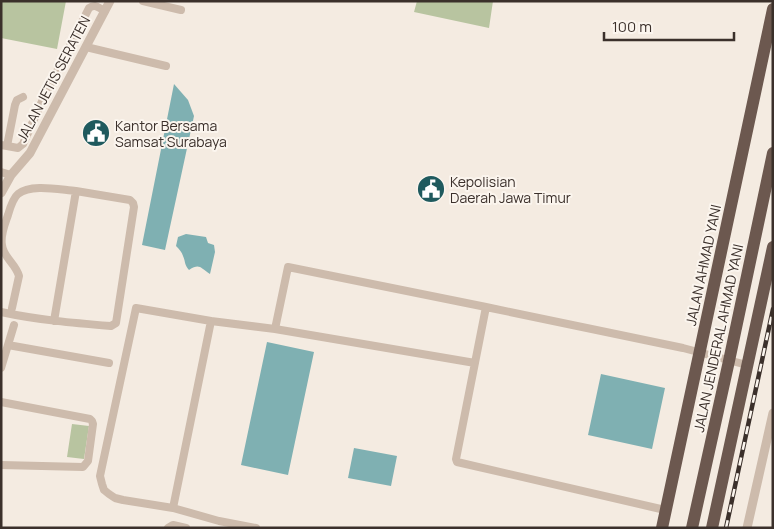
<svg xmlns="http://www.w3.org/2000/svg" width="774" height="529" viewBox="0 0 774 529" font-family="Manrope,sans-serif">
	<style>
		.green { fill: #b8c4a0 }
		.water { fill: #7fb0b2 }
		.lines { fill: none; stroke-linecap: round; stroke-linejoin: round }
		.minor { stroke: #cdbbac; stroke-width: 8 }
		.tertiary { stroke: #cdbbac; stroke-width: 9 }
		.trunk { stroke: #6c584f; stroke-width: 12 }
		.rail-casing { stroke: #3b302b; stroke-width: 4.5 }
		.rail { stroke: #fbf5ee; stroke-width: 2.5; stroke-dasharray: 8; stroke-linecap: butt }
		.labels { text-anchor: middle; dominant-baseline: central; stroke-width: 4; stroke-linejoin: round; paint-order: stroke }
		.street-label { font-size: 14px; fill: #3b302b; stroke: #fbf5ee }
		.poi-label { font-size: 14px; fill: #3b302b; stroke: #fbf5ee; text-anchor: start }
	</style>
	<rect width="100%" height="100%" fill="#f4ebe1"/>
	<path class="green" d="M1,1h65l-9,48 -56,-11z
		M417,1h76l-4,27 -75,-16z
		M72,424l17,2 -5,33 -17,-2z"/>
	<path class="water" d="M174,84l14,16 6,16 -29,134 -23,-5z
		M186,234l20,3 2,6 6,2 1,7 -5,22c-10,-6 -10,-11 -21,-4 -5,-6 -3,-7 -6,-14 -1,-4 -4,-7 -7,-10l2,-9z
		M267,342l47,10 -26,123 -47,-10z
		M601,374l64,14 -13,61 -64,-14z
		M354,448l43,8 -6,30 -43,-8z"/>
	<g class="lines">
		<path class="minor" d="M143,1l38,9
			M86,47l80,19
			M1,145l6,1 8,-41 2,-5 6,-3
			M7,146l11,2 5,-4 21,-47 45,-89c7,-5 9,0 16,3
			M1,172l10,3
			M486,307l-30,152 1,3 208,48
			M12,308l7,-32c-3,-12 -16,-19 -17,-31 -2,-10 3,-21 6,-30 2,-7 5,-17 10,-21 13,-11 43,-4 58,-3
			M1,312c37,8 73,11 110,14l5,-3 18,-116 -1,-4 -3,-3 -54,-9 -22,130
			M275,329l13,-62 198,40 197,41 64,17
			M8,345l101,18
			M1,368l13,-43
			M1,402l89,17 2,2 1,3 -5,37 -5,6 -82,-2
			M173,508l38,-187
			M168,528l5,-3 13,3
			M256,528l-37,-7 -46,-13 -50,-8 -8,-2 -6,-4 -5,-4 -2,-6 -2,-8 36,-168 75,13 64,8 200,34"/>
		<path class="tertiary" d="M1,193l10,-18 19,-22 80,-152
			M747,528l26,-115"/>
		<path class="trunk" d="M662,528l111,-519
			M692,528l37,-167 44,-208
			M712,528l61,-281"/>
		<defs>
			<path id="rail" d="M726,528l47,-219"/>
		</defs>
		<use href="#rail" class="rail-casing"/>
		<use href="#rail" class="rail"/>
	</g>
	<defs>
		<symbol id="civic-disc" viewBox="-11 -11 22 22"><circle r="9.5" fill="#1f5a5e" stroke="#fbf5ee"/><path d="M-.6-6.5H3V-4.5H.6V-3L4-1V1h2V6H-6V1h2V-1L-.6-3ZM-1.2 2.5V6h2.4V2.5Z" fill="#fff"/></symbol>
	</defs>
	<g fill-rule="evenodd">
		<use href="#civic-disc" x="80" y="117" width="32" height="32"/>
		<use href="#civic-disc" x="415" y="173" width="32" height="32"/>
	</g>
	<g class="labels">
		<g class="street-label">
			<text transform="translate(53 79) rotate(-62)">JALAN JETIS SERATEN</text>
			<text transform="translate(703 265) rotate(-78)">JALAN AHMAD YANI</text>
			<text transform="translate(718 338) rotate(-78)">JALAN JENDERAL AHMAD YANI</text>
		</g>
		<g class="poi-label">
			<text x="115" y="125">Kantor Bersama<tspan x="115" dy="16">Samsat Surabaya</tspan></text>
			<text x="450" y="181">Kepolisian<tspan x="450" dy="16">Daerah Jawa Timur</tspan></text>
		</g>
	</g>
	<rect width="774" height="529" fill="none" stroke="#3b302b" stroke-width="5"/>
	<path d="M604 32v8h130v-8" fill="none" stroke="#3b302b" stroke-width="2.5"/>
	<text x="612" y="32" font-size="15" fill="#3b302b" stroke="#fbf5ee" stroke-width="4" paint-order="stroke">100 m</text>
</svg>
